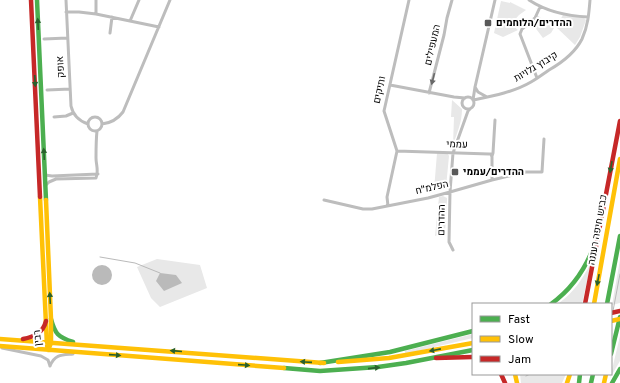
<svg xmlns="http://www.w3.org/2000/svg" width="620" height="383" viewBox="0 0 620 383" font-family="Overpass,Heebo,sans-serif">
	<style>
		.green { fill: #e8e8e8 }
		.water { fill: #bababa }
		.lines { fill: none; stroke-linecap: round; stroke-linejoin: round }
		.stream { stroke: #bababa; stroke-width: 1 }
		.street { stroke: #bdbdbd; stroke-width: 3 }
		.fast { stroke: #4caf50; stroke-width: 4.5 }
		.slow { stroke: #ffc107; stroke-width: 4.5 }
		.jam { stroke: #c62828; stroke-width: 4.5 }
		.oneway { fill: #2a602c }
		.oneway2 { fill: #686868 }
		.poi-dot { fill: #595959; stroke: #fff; stroke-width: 1.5 }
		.labels { text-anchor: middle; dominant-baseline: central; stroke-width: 4; stroke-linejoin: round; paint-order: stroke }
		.poi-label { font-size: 10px; font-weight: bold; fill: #000; stroke: #fff; text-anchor: start }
		.street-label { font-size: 10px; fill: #000; stroke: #fff }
	</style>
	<rect width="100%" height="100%" fill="#fff"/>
	<path class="green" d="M501,1l9,2v-1l16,8 -7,5 -8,9 7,6 -15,7 -9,-4z
		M537,15l17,13 -3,5 -8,5 -12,-16z
		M563,15l21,3 2,2 -6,17 -5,8 -19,-18z
		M452,100l10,9c0,13 -5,24 -9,36l1,-28h-3z
		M437,153l11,1 1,2 -3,31 -12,3z
		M443,196l4,2v2l-2,32 -10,4 4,-39z
		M157,259l43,6 7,23 -47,19 -9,-9 -14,-31z
		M620,260v43l-8,2z
		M591,263l-9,41h-24c17,-13 23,-23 33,-41z
		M473,334v4l-68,16v-3z
		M620,336v25l-10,17z
		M520,374h46l-4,9h-41z"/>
	<path class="water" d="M92 275a10 10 0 1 1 20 0a10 10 0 1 1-20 0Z
		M160,273l16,2 6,8 -18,8 -8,-10z"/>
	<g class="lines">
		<path class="stream" d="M100,257l35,6 25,10
			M613,311l7,-37
			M526,376l4,-2"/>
		<path class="street" d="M66,0l5,106c2,9 8,15 17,18
			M96,0v14
			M529,0c18,12 38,16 59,17
			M66,12h13l17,2 63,13
			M130,21l9,-21
			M110,33l2,-16
			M44,39l23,-1
			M537,78l-17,-44 2,-5 13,-11 5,-11
			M390,85l64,12 11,1
			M475,87l3,5 9,5
			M47,90l23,-1
			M429,93l15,-58 3,-17 5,-18
			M462 103a6 6 0 1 1 12 0a6 6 0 1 1-12 0Z
			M473,100c20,-4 41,-8 58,-18 7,-4 12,-8 18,-12 14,-8 26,-17 33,-31 6,-13 7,-26 8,-39
			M473,100l2,-13 20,-87
			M54,117l12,-1 7,-3
			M88 124a7 7 0 1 1 14 0a7 7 0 1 1-14 0Z
			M102,124c9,-1 15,-4 21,-12l47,-112
			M397,151l92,3h2l1,3v23
			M492,156l1,-3 2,-33
			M45,175l7,1 46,-2
			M45,186l4,-4 7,-3 40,-1c3,-7 0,-13 0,-20 0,-9 0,-18 1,-27
			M324,200l39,9h9l56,-11 22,-6 42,-12 34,-8h16l2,-33
			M388,206l-1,-9 10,-46 -13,-40 25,-111
			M453,250l-4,-8 1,-50 3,-39 15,-42 3,-3
			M2,348l39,8 7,4 2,6
			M50,366c5,-12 12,-11 23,-12"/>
		<path class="fast" d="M37,0l9,200
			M551,304c21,-15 34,-34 43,-58
			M607,304l13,-68
			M51,319c4,15 7,18 22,23
			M611,354l9,-37
			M320,363l70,-11 83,-21
			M284,368l36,3 58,-4 28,-4 67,-13
			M579,383l1,-9
			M591,383l2,-9
			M612,383l8,-14"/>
		<path class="slow" d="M40,197l7,149
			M46,200l5,119v24l-3,7
			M594,304l26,-145
			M611,321l9,-2
			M0,339l324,24
			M0,346l284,22
			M338,362l51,-4 84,-15
			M515,374l2,9
			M567,383l3,-9
			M604,383l2,-9"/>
		<path class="jam" d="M31,0l9,197
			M585,304l35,-183
			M611,313l9,-2
			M23,339c11,-2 20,-6 23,-18
			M436,358l37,-1
			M501,374l4,9"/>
	</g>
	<defs><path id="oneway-solid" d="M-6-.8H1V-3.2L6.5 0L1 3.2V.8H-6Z"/></defs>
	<g class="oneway">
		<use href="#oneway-solid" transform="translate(38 24) rotate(-93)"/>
		<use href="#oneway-solid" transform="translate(35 81) rotate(87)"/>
		<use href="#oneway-solid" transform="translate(44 154) rotate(-93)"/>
		<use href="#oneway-solid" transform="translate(611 167) rotate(100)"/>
		<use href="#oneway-solid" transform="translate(598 280) rotate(101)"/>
		<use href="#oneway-solid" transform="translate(50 298) rotate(-93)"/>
		<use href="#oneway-solid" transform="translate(435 350) rotate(169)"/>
		<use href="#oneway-solid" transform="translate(176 351) rotate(-175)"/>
		<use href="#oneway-solid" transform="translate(115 355) rotate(4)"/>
		<use href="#oneway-solid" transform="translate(306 362) rotate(-176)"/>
		<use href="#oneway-solid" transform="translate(244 365) rotate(4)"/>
		<use href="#oneway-solid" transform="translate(374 368) rotate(-6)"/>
	</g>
	<use class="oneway2" href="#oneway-solid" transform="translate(433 79) rotate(104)"/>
	<g class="poi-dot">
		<rect x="484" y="19" width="8" height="8" rx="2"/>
		<rect x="451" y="168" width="8" height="8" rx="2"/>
	</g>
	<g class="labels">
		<g class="poi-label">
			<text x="496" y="23">ההדרים/הלוחמים</text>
			<text x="463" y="172">ההדרים/עממי</text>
		</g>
		<g class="street-label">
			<text transform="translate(433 45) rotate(-77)">המעפילים</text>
			<text transform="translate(61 67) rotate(-93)">אופק</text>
			<text transform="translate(536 67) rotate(-31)">קיבוץ גלויות</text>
			<text transform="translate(380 90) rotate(-78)">ותיקים</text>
			<text transform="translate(457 145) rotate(1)">עממי</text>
			<text transform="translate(432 188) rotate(-13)">הפלמ"ח</text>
			<text transform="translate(442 220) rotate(-89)">ההדרים</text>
			<text transform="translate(598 230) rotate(-80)">כביש חיפה רעננה</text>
			<text transform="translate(38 338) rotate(-96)">רבין</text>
		</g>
	</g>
	<rect x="472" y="303" width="140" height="72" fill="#ffffff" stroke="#999999"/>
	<rect x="480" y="316" width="20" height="6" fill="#4caf50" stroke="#999999"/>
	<text x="508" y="323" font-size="12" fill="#000000">Fast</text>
	<rect x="480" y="336" width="20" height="6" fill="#ffc107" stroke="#999999"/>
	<text x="508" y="343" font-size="12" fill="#000000">Slow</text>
	<rect x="480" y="356" width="20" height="6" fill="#c62828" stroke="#999999"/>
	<text x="508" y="363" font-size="12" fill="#000000">Jam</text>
</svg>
